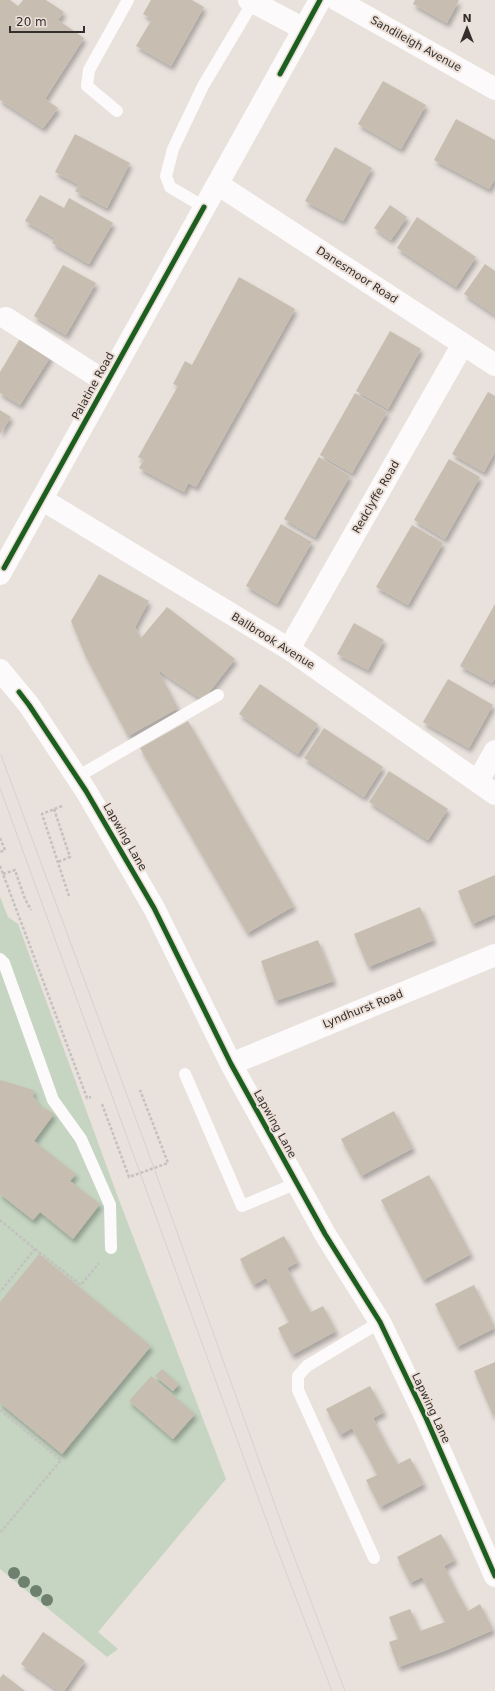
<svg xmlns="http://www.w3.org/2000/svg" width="495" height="1691" viewBox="0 0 495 1691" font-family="'DejaVu Sans',sans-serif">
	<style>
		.green { fill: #c5d5c2 }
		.building { fill: #c7beb1; filter: url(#shadow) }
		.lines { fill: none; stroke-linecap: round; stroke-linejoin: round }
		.path { stroke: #c4c1bf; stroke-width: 2.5; stroke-dasharray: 3 2; stroke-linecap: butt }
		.lane { stroke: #fcfafa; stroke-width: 12 }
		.street { stroke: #fcfafa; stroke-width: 22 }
		.secondary { stroke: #fcfafa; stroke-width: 22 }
		.tram { stroke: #d4d3d2; stroke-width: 1 }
		.cycleway-casing { stroke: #ece0d8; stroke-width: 8 }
		.cycleway { stroke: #1b5e20; stroke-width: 5 }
		.tree { fill: #6e816f }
		.labels { text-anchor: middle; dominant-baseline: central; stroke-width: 4; stroke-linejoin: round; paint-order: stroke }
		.street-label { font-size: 11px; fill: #342f2c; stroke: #ece0d8 }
	</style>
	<defs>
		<filter id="shadow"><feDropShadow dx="2.5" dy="4.5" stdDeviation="2" flood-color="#0004"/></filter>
	</defs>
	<rect width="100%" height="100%" fill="#e8e1dc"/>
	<path class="green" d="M0,897l8,20 10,7 101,276 107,279 -128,153 20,17 -11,8 -107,-88z"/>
	<path class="building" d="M0,0h10l8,6 5,-6h23l18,12 -6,8 26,18 -39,61 13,9 -15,20 -43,-28z
		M151,0h41l12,7 -33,59 -35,-20 16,-27 -9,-5z
		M415,0h44l-12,23 -34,-19z
		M383,81l43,24 -25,44 -43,-25z
		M456,119l39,21v39l-6,10 -55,-29z
		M75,134l55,29 -23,45 -32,-17 4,-6 -24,-13z
		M335,147l37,21 -29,53 -38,-20z
		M40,195l24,13 5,-10 44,25 -24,41 -37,-21 3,-5 -30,-17z
		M390,205l17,12 -16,23 -17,-12z
		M417,217l59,40 -20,30 -59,-39z
		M485,264l10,7v44l-31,-21z
		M63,265l33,18 -30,52 -32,-19z
		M239,277l56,32 -99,178 -8,-4 -4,9 -45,-24 5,-8 -6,-3 40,-71 -5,-2 12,-23 7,4z
		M390,331l31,18 -33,60 -32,-18z
		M21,337l30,19 -31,49 -20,-12v-21z
		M488,392l7,4v56l-11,20 -32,-18z
		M355,393l32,19 -35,61 -32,-18z
		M0,410l11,7 -11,17z
		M319,457l31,19 -35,61 -31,-18z
		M449,459l31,18 -35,62 -31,-19z
		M281,524l31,18 -35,62 -31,-18z
		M412,525l31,18 -35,62 -32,-18z
		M99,574l50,27 -14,26 6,11 26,-31 68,52 -32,41 -45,-30 20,38 -50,28 -42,-79 -15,-36z
		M495,604v74l-3,5 -32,-17z
		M354,623l30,17 -16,30 -31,-16z
		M448,679l45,26 -24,43 -46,-26z
		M260,684l58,40 -20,30 -59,-40z
		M188,721l106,185 -47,27 -107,-185z
		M324,728l59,39 -19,30 -60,-39z
		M389,771l59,38 -20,31 -59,-38z
		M495,875v39l-23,10 -14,-33z
		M420,907l14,33 -66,27 -14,-33z
		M318,940l16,41 -59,20 -14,-40z
		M0,1080l34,10 -1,6 10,14 2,-2 9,6 -20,27 42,33 -6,7 30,23 -27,35 -33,-27 -7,8 -33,-26z
		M394,1111l19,37 -52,28 -20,-37z
		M429,1175l42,79 -48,26 -42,-80z
		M284,1236l14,26 -11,6 11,22 13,22 12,-6 13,25 -44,24 -14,-27 11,-6 -12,-23 -11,-21 -13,7 -13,-26z
		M39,1254l112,92 -89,108 -62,-51v-101z
		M474,1285l21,43 -38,19 -22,-43z
		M495,1362v53l-2,1 -19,-45z
		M162,1369l17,15 -6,7 -18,-15z
		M151,1376l44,38 -22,25 -44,-38z
		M370,1386l14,26 -11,6 12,24 13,22 12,-6 14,26 -44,23 -14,-27 11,-5 -12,-24 -13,-23 -12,7 -14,-26z
		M441,1534l14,26 -11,6 12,24 12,21 12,-7 13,26 -49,21 -46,16 -9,-25 9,-3 -9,-22 21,-8 10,22 25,-9 -23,-45 -12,6 -13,-26z
		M43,1632l42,29 -21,30h-5l-38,-27z
		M3,1674l22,17h-25v-13z"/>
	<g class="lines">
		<path class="path" d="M62,806l-20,8 27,82
			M54,809l16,48 -12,5
			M0,838l5,12 -5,2
			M0,866l87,232 4,-1
			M3,874l12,-4 10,29 6,11
			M102,1104l27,73 39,-14 -28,-73
			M0,1220l35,29 -35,43
			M35,1249l46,36 18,-22
			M0,1410l61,50 -61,73"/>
		<path class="lane" d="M117,111l-30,-25 2,-16 39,-70
			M204,207l-34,-20 -4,-11 7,-27 30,-63 50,-84
			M77,777l141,-82
			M0,959l4,4 49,137 28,39 29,66 1,43
			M185,1074l57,132 55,-23
			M374,1558l-76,-168v-14l9,-10 73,-44"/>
		<path class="street" d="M249,0l55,29
			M337,0l158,89
			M219,185l276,180
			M6,318l100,64
			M43,500l246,149 206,145
			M289,649l174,-305
			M0,670l29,35 57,86 68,117 77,156 94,170 55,88 46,96 69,158
			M478,781l17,-30
			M231,1064l264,-109"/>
		<path class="secondary" d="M0,574l320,-574"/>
		<path class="tram" d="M1,755l153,413 130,362 61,161
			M0,788l274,753 58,150"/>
		<defs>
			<path id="cycleway" d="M280,74l40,-74
				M4,568l200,-361
				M19,692l10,13 57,86 68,117 77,156 94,170 55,88 46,96 69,158"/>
		</defs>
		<use href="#cycleway" class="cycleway-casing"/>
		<use href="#cycleway" class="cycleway"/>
	</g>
	<g class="tree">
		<circle cx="14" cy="1573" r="6"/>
		<circle cx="24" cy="1582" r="6"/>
		<circle cx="36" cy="1591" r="6"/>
		<circle cx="47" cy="1600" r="6"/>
	</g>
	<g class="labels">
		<g class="street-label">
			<text transform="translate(416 44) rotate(29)">Sandileigh Avenue</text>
			<text transform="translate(357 275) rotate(33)">Danesmoor Road</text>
			<text transform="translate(93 386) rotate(-61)">Palatine Road</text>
			<text transform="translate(376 497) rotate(-60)">Redclyffe Road</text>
			<text transform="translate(273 641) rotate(32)">Ballbrook Avenue</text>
			<text transform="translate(125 837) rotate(60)">Lapwing Lane</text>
			<text transform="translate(363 1009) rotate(-22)">Lyndhurst Road</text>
			<text transform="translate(275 1124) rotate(61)">Lapwing Lane</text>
			<text transform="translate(431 1408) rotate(65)">Lapwing Lane</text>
		</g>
	</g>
	<g transform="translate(467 28)" stroke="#ece0d8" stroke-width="3" paint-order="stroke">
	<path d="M0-3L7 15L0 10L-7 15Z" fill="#342f2c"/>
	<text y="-6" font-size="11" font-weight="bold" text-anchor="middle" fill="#342f2c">N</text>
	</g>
	<path d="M10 26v6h74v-6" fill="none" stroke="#342f2c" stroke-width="2"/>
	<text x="16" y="26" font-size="12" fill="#342f2c" stroke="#ece0d8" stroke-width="3" paint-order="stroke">20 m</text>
</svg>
